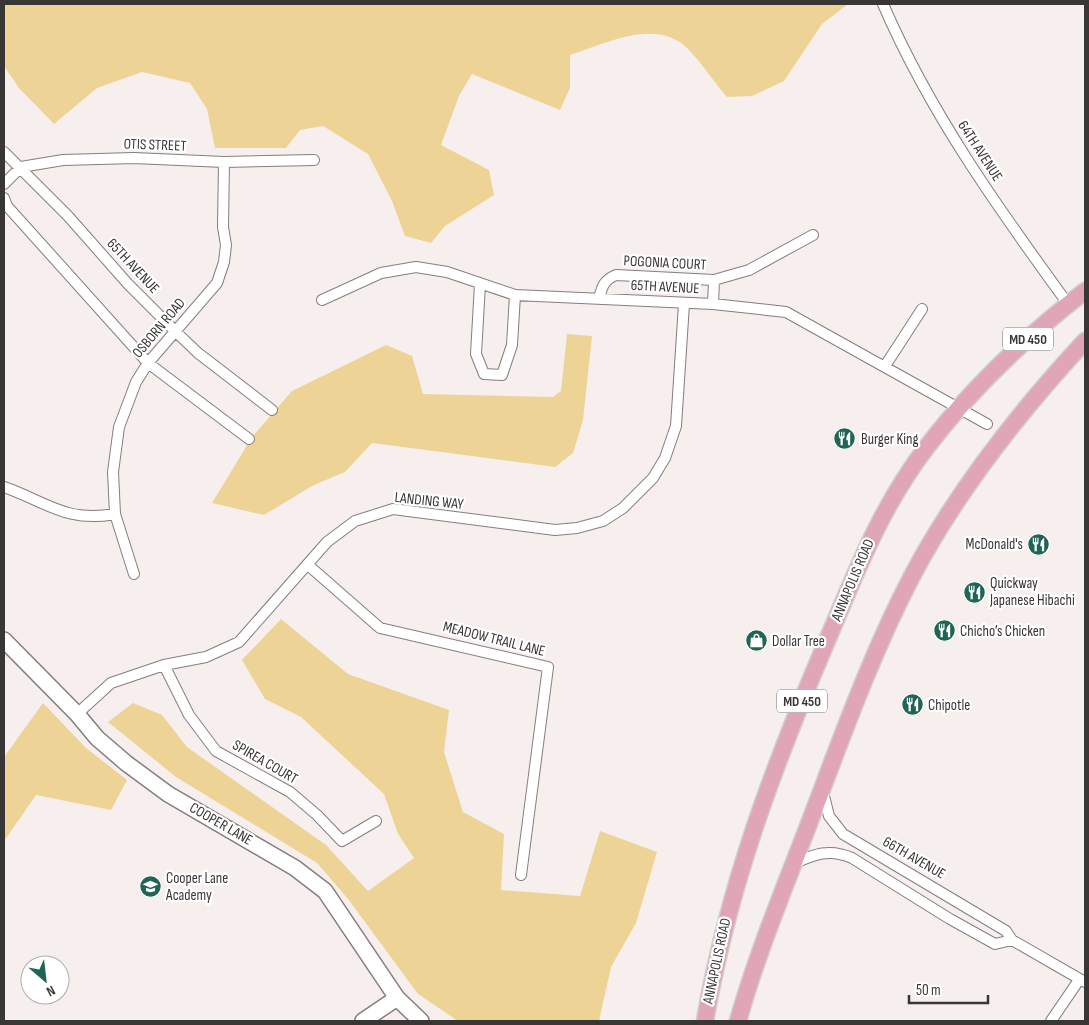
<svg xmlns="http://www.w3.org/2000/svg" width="1089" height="1025" viewBox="0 0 1089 1025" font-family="'Sofia Sans Condensed',sans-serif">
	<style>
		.green { fill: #edd496 }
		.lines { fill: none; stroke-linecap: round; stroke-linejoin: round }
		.street-casing { stroke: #857e7d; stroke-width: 12 }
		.secondary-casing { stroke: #857e7d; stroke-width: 18 }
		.primary-casing { stroke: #cfcfcf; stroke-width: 19 }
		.street { stroke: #fff; stroke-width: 10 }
		.secondary { stroke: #fff; stroke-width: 15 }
		.primary { stroke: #e0a6b8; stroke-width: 16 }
		.labels { text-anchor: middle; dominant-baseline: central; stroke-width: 4.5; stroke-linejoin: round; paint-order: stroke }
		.shield { fill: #fff; stroke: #747272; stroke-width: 1 }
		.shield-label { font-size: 14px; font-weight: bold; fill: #393636 }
		.street-label { font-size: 15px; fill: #393636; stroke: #fff }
		.poi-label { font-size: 15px; fill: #393636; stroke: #fff; text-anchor: start }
	</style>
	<rect width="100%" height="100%" fill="#f6efed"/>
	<path class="green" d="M4,4h844l-26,20 -38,57 -32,15 -25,1c-13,-15 -25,-34 -39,-48 -32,-32 -82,-5 -118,6v33l-10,22 -88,-36 -13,22 -18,49 48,25 5,25 -49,31 -14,17 -26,-7 -13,-35 -24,-47 -45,-28 -23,4 -14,18h-71l-8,-39 -17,-26 -48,-11 -45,16 -43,36 -35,-36 -15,-22z
		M567,334l25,2 -9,84 -10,33 -18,14 -183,-24 -27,29 -31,13 -50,30 -52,-12 40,-66 40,-46 94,-46 26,11 11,38 130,3 8,-6z
		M281,619l67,55 101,36 -5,42 19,60 41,22 -3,56 79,6 20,-65 57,21 -21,71 -25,44 -12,54h-141l-40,-27 -70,-95 -31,-36 -141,-86 -68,-55 25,-19 29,12 25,32 139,98 42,46 46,-33 -16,-24 -14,-40 -83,-77 -36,-18 -23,-39z
		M43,703l43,45 41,32 -16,30 -75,-15 -32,46v-84z"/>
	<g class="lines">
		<defs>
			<path id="street" d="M883,4c47,109 115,204 185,300
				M4,152l64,64 60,68 48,48 22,21 74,57
				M4,184l17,-17 42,-7 71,-2 90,4 90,-2
				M4,198l3,8 141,157 101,76
				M480,284l-4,70 8,20 18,1 10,-30 3,-50
				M599,299c3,-13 5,-19 17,-24l98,5 35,-10 64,-35
				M322,300l59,-27 35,-6 31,5 68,23 198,9 73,8 201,112
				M713,304l1,-24
				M885,366l37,-57
				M4,487c43,15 62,36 111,27
				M308,565l72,63 168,39 -27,208
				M134,574l-19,-60 -2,-42 6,-45 17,-45 12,-19 69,-80 7,-21 2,-17 -3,-18 1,-65
				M164,665l25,50 27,36 74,41 27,23 25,26 34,-20
				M77,714l34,-31 53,-18 42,-8 33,-15 88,-100 28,-21 38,-12 162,21 22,-2 26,-7 20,-13 30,-30 12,-20 11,-32 8,-122
				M823,792l6,24 14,18 163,97 6,9 73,42
				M793,864c21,-10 37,-16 59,-6l98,61 45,25 17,-4
				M1051,1021l28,-41"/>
			<path id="secondary" d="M4,640l73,74 20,24 29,25 42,31 127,74 30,23 72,107 24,23
				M363,1021l34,-23"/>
			<path id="primary" d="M705,1021c23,-134 68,-253 121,-378 30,-70 53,-133 100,-195 45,-59 101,-112 159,-157
				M738,1021c20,-71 49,-139 75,-208 30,-79 59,-160 98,-235 44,-84 110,-168 174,-237"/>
		</defs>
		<use href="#street" class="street-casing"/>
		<use href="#secondary" class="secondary-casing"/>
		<use href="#primary" class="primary-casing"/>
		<use href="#street" class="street"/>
		<use href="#secondary" class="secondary"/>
		<use href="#primary" class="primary"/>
	</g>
	<defs>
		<symbol id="restaurant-disc" viewBox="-11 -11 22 22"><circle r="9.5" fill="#216455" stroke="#fff"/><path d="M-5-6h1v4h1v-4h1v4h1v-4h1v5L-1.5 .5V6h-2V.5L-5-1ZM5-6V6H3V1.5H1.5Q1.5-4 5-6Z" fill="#fff"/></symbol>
		<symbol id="shop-disc" viewBox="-11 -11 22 22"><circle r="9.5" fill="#216455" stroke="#fff"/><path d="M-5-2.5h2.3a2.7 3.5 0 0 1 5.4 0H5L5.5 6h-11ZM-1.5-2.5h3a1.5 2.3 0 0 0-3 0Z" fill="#fff"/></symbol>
		<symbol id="school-disc" viewBox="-11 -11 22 22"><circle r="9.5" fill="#216455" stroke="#fff"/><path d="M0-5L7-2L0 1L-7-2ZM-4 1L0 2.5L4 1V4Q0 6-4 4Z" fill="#fff"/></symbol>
	</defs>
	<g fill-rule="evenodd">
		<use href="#restaurant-disc" x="832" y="426" width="25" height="25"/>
		<use href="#restaurant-disc" x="1026" y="532" width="25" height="25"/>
		<use href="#restaurant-disc" x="962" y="580" width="25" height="25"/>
		<use href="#restaurant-disc" x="932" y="618" width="25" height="25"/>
		<use href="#shop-disc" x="744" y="628" width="25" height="25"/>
		<use href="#restaurant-disc" x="900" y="692" width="25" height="25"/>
		<use href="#school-disc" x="138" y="874" width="25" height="25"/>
	</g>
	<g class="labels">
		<g class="shield">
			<rect x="1003" y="327.5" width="50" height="23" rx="4"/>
			<rect x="777" y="689.5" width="50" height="23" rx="4"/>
		</g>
		<g class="shield-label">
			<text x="1028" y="339">MD 450</text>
			<text x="802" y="701">MD 450</text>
		</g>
		<g class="street-label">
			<text transform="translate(155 145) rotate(2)">OTIS STREET</text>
			<text transform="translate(980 151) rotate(57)">64TH AVENUE</text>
			<text transform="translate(665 263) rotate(3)">POGONIA COURT</text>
			<text transform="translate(133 266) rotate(47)">65TH AVENUE</text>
			<text transform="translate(665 287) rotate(3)">65TH AVENUE</text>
			<text transform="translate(159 328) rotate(-50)">OSBORN ROAD</text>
			<text transform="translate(429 501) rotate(6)">LANDING WAY</text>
			<text transform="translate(853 580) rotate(-67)">ANNAPOLIS ROAD</text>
			<text transform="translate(494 639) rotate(14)">MEADOW TRAIL LANE</text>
			<text transform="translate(265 762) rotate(30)">SPIREA COURT</text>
			<text transform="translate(221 824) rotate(30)">COOPER LANE</text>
			<text transform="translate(914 858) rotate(30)">66TH AVENUE</text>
			<text transform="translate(717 961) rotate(-78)">ANNAPOLIS ROAD</text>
		</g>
		<g class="poi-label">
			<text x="861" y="439">Burger King</text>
			<text x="1023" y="544" text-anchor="end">McDonald's</text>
			<text x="990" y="583">Quickway<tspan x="990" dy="17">Japanese Hibachi</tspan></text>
			<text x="960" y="631">Chicho’s Chicken</text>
			<text x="772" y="641">Dollar Tree</text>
			<text x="928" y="705">Chipotle</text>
			<text x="166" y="878">Cooper Lane<tspan x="166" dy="17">Academy</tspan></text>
		</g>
	</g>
	<rect width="1089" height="1025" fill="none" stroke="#393636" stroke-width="10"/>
	<g transform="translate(45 980) rotate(152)"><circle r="24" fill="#ffffff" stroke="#b0afaf"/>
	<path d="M0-4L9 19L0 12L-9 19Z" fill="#216455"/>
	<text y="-8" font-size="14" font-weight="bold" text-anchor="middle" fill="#393636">N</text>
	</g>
	<path d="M909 995v8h79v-8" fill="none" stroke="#393636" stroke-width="2.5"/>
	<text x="916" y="995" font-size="15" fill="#393636" stroke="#ffffff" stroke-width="4" paint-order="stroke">50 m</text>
</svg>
